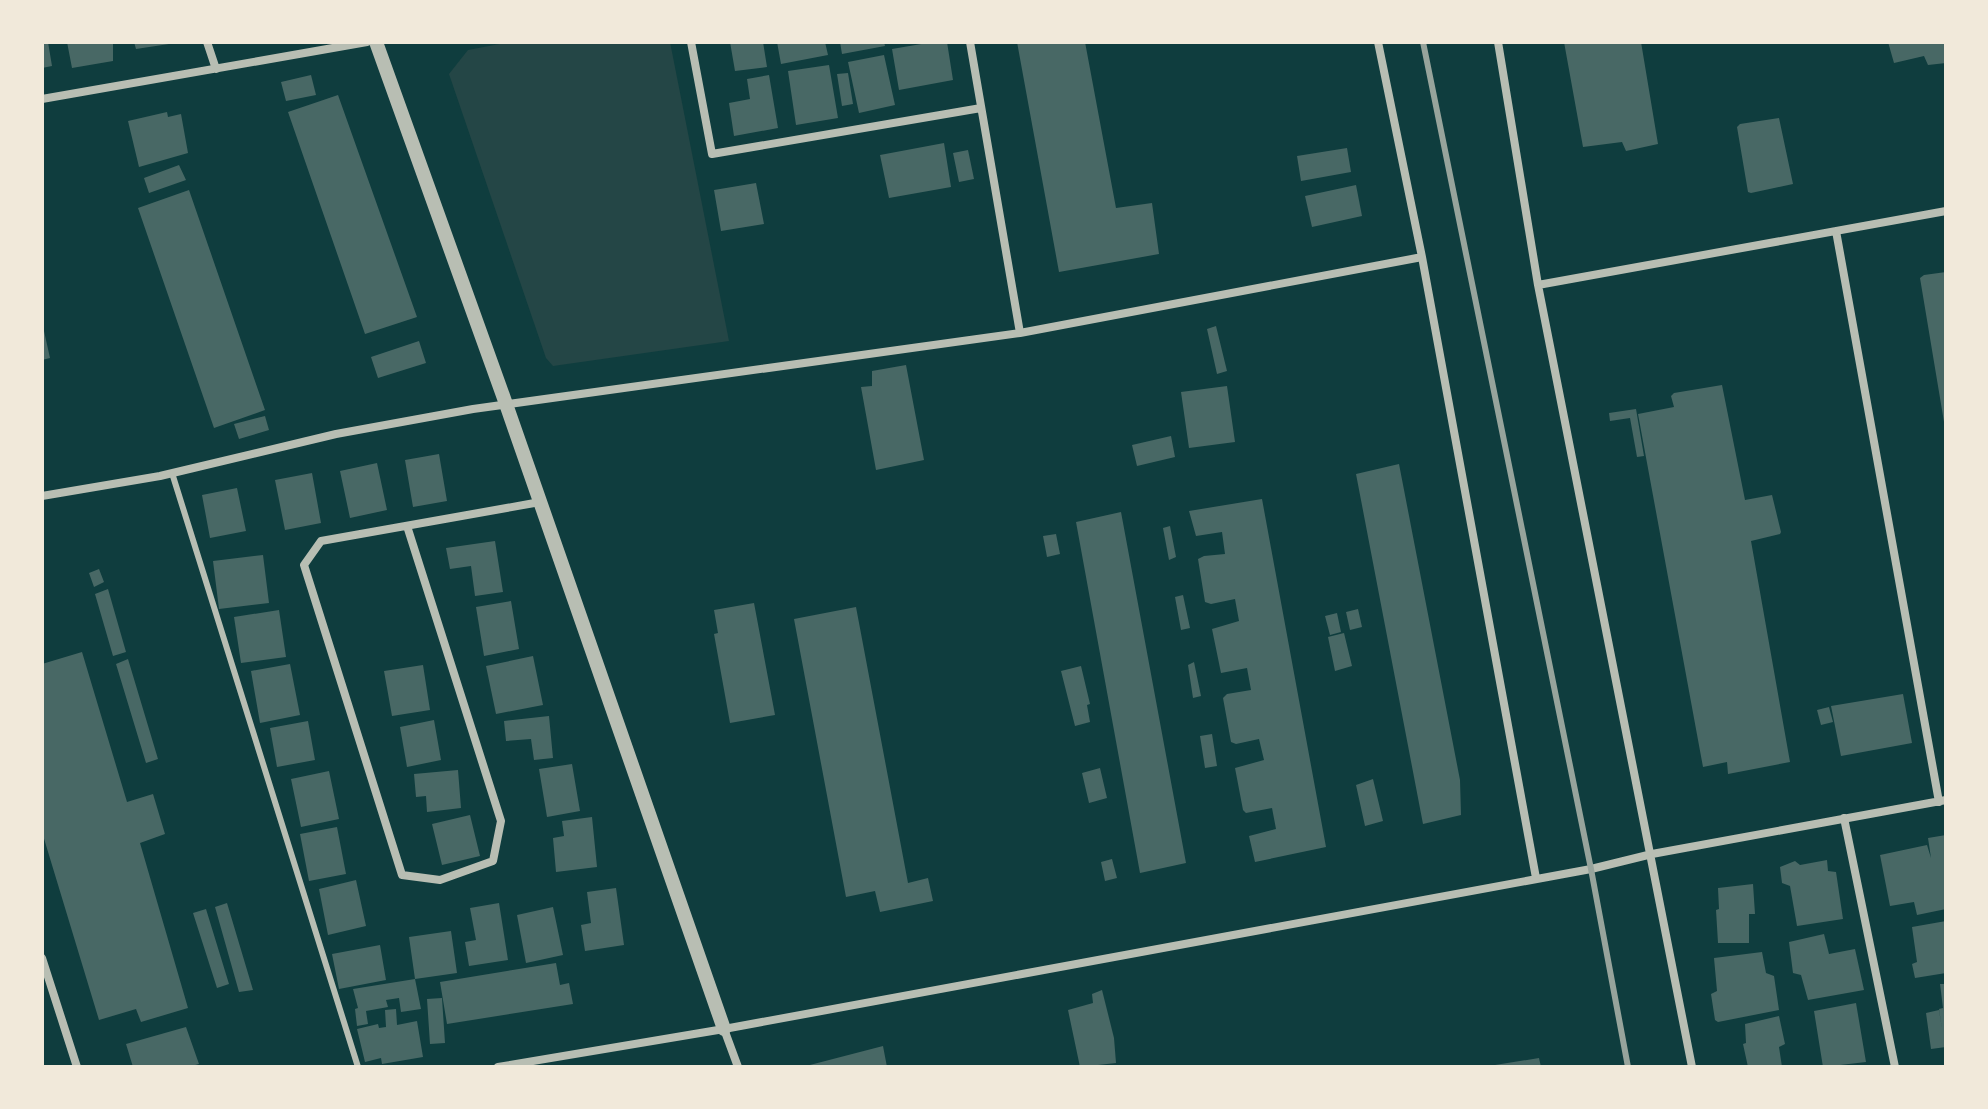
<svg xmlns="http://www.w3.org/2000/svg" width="1988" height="1109" viewBox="0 0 1988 1109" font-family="Cabin,sans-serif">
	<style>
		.green { fill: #244646 }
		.building { fill: #486865 }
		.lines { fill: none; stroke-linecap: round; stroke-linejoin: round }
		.service { stroke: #b8beb3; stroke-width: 6 }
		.minor { stroke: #b8beb3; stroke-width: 8 }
		.tertiary { stroke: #b8beb3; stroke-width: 14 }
		.rail { stroke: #97a49c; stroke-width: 6 }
	</style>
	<rect width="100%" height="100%" fill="#0f3d3e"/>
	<path class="green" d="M510,42h160l59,299 -176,25 -7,-8 -97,-284 19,-24z"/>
	<path class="building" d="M42,42h6l4,24 -10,2z
		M67,42h46v19l-41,7z
		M134,42h35v2l-33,5z
		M730,42h33l4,25 -32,4z
		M777,42h48l3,13 -47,9z
		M840,42h44l1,4 -43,8z
		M933,42h14l6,38 -54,10 -7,-41z
		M1017,42h68l31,166 36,-5 7,51 -100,18z
		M1564,42h77l17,102 -32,7 -4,-9 -39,5z
		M1888,42h58v21l-18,2 -4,-9 -30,7z
		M884,55l11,50 -36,8 -11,-51z
		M829,65l9,53 -42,7 -8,-54z
		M848,73l5,31 -11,2 -5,-32z
		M311,75l5,20 -30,6 -5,-19z
		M769,75l9,53 -44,8 -5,-33 21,-4 -3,-20z
		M338,95l79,222 -52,17 -77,-222z
		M167,112l1,5 13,-3 7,39 -49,14 -11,-46z
		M1779,118l14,66 -42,9 -3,-1 -11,-65 3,-3z
		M944,143l7,44 -62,11 -9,-43z
		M1347,148l4,24 -50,9 -4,-25z
		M968,150l6,29 -15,3 -6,-29z
		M179,165l7,15 -37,13 -5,-15z
		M756,183l8,41 -43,7 -7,-41z
		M1356,185l6,31 -50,11 -7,-31z
		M189,190l76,220 -51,18 -76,-220z
		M1946,272v150h-2l-24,-144 4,-3z
		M42,322l8,36 -8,2z
		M1216,326l11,45 -10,3 -10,-45z
		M419,341l7,22 -48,15 -7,-21z
		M906,365l18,95 -48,10 -15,-83 11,-1v-15z
		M1722,385l23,115 27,-5 9,37 -1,2 -29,7 39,221 -62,12 -1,-12 -24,5 -65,-353 36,-7 -3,-11 3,-3z
		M1227,386l8,56 -46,6 -8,-56z
		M1636,409l8,47 -7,1 -7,-39 -20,3 -1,-8z
		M265,416l4,14 -30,9 -5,-15z
		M1171,436l4,21 -38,9 -5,-21z
		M439,454l8,47 -34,6 -8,-47z
		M377,463l10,47 -37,8 -10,-47z
		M1399,464l61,316 1,35 -38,9 -67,-350z
		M312,473l9,50 -36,7 -10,-50z
		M237,488l9,43 -36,7 -8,-43z
		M1262,499l64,348 -71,15 -6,-26 27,-7 -4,-21 -26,5 -3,-3 -8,-42 29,-8 -5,-21 -23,5 -5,-2 -8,-44 4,-4 24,-4 -4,-22 -26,5 -9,-44 27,-8 -4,-22 -24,5 -6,-2 -7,-43 6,-3 21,-2 -3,-22 -26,4 -7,-25z
		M1121,512l65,351 -46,10 -64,-351z
		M1170,526l6,31 -7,3 -6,-32z
		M1056,534l4,20 -13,3 -4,-21z
		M495,541l8,51 -28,4 -4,-30 -21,3 -4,-21z
		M263,555l6,48 -50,6 -6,-48z
		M99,569l5,13 -10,5 -5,-14z
		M108,589l18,63 -13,4 -18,-62z
		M1183,595l7,33 -9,2 -6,-33z
		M511,601l8,48 -35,7 -8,-49z
		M754,603l21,112 -45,8 -16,-89 4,-1 -4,-23z
		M856,607l52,276 20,-5 5,23 -53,11 -5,-21 -29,6 -52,-278z
		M1358,609l4,18 -12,3 -4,-18z
		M279,610l7,47 -45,6 -7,-46z
		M1337,613l4,19 -11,3 -5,-19z
		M1344,633l8,33 -17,5 -7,-34z
		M82,652l45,150 26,-8 12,40 -25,9 48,165 -47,14 -5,-13 -37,11 -57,-188v-168z
		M533,656l10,49 -47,9 -10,-48z
		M128,659l30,100 -12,4 -30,-99z
		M1194,662l7,34 -8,2 -5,-33z
		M290,664l10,51 -40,8 -9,-52z
		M423,665l7,45 -38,6 -8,-45z
		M1081,666l9,38 -3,1 3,17 -15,4 -14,-55z
		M1903,694l9,49 -71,13 -10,-50z
		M1829,707l4,15 -12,3 -4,-15z
		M549,716l4,42 -19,2 -3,-21 -25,2 -2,-20z
		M434,720l7,40 -34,7 -7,-40z
		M308,721l7,39 -38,7 -7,-39z
		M1212,734l5,32 -12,2 -5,-32z
		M572,764l8,47 -33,6 -8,-48z
		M1100,768l7,30 -18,5 -7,-30z
		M458,770l3,38 -34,4 -1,-16 -10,1 -2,-23z
		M329,771l10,48 -38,8 -10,-48z
		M1373,779l10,42 -18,5 -9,-41z
		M470,815l10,41 -38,9 -10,-41z
		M592,817l5,50 -41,5 -3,-34 11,-2 -2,-15z
		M337,827l9,47 -37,7 -9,-47z
		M1946,835v74l-29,6 -3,-13 -24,4 -10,-51 47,-10 4,13 -3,-20z
		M1112,859l5,19 -12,3 -4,-19z
		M1827,860l1,11 8,1 7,47 -46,7 -7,-40 -8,-3 -2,-16 15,-6 5,4z
		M356,880l10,46 -38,9 -9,-46z
		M1753,884l2,30h-6v29h-31l-2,-33 3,-1 -1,-21z
		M616,888l8,57 -39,6 -4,-26 10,-2 -4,-31z
		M227,903l26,87 -14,2 -24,-85z
		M499,903l9,57 -39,6 -4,-24 11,-2 -6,-32z
		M553,907l10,48 -37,8 -9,-48z
		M206,909l23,75 -12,4 -24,-75z
		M1946,921v52l-31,5 -3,-14 5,-2 -5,-35z
		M451,931l6,42 -42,6 -6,-42z
		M1824,934l5,20 26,-5 9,41 -56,10 -7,-25 -8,-2 -4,-31z
		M380,945l6,35 -47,9 -7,-35z
		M1762,952l4,21 8,3 5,34 -61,12 -3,-2 -4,-26 6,-3 -3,-33z
		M556,963l4,22 9,-2 4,21 -126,20 -7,-42z
		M415,979l6,30 -20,3 -2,-14 -13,2 2,7 -22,4 2,13 -11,2 -2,-17 3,-1 -5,-19z
		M1940,984h6v63l-15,2 -5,-36 13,-3 3,19 -3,-20 4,-1z
		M1102,990l12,48 2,25 -36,4 -12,-57 25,-7 -1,-9z
		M442,998l3,45 -15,1 -3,-45z
		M1856,1003l10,59 -43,5 -9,-56z
		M396,1009l1,16 20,-4 6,36 -41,7 -1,-6 -16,4 -8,-33 21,-5 1,4 7,-1 -1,-17z
		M1779,1016l6,28 -6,3 3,20h-34l-5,-23 3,-1 -1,-19z
		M186,1027l13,37 -11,3h-55l-7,-23z
		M883,1046l4,21h-81v-1z
		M1539,1058l2,9h-45l-1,-2z"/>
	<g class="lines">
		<path class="service" d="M172,473l186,594"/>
		<path class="minor" d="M207,42l9,27
			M691,42l21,112 269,-46
			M970,42l50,291
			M1378,42l44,215 114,621
			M1498,42l40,243 154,782
			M42,99l325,-57
			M1836,231l103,571
			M1538,285l408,-74
			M42,496l118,-20 176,-42 137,-25 547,-76 402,-76
			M407,526l94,295 -8,40 -53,19 -38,-5 -98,-310 17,-24 219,-39
			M1844,818l51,249
			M42,958l35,109
			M724,1029l14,38
			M498,1067l226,-38 867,-160 61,-15 294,-54"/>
		<path class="tertiary" d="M376,42l130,362 218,625"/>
		<path class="rail" d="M1423,42l168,827 37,198"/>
	</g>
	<rect width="1988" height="1109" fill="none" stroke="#f1e9da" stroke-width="88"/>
</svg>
